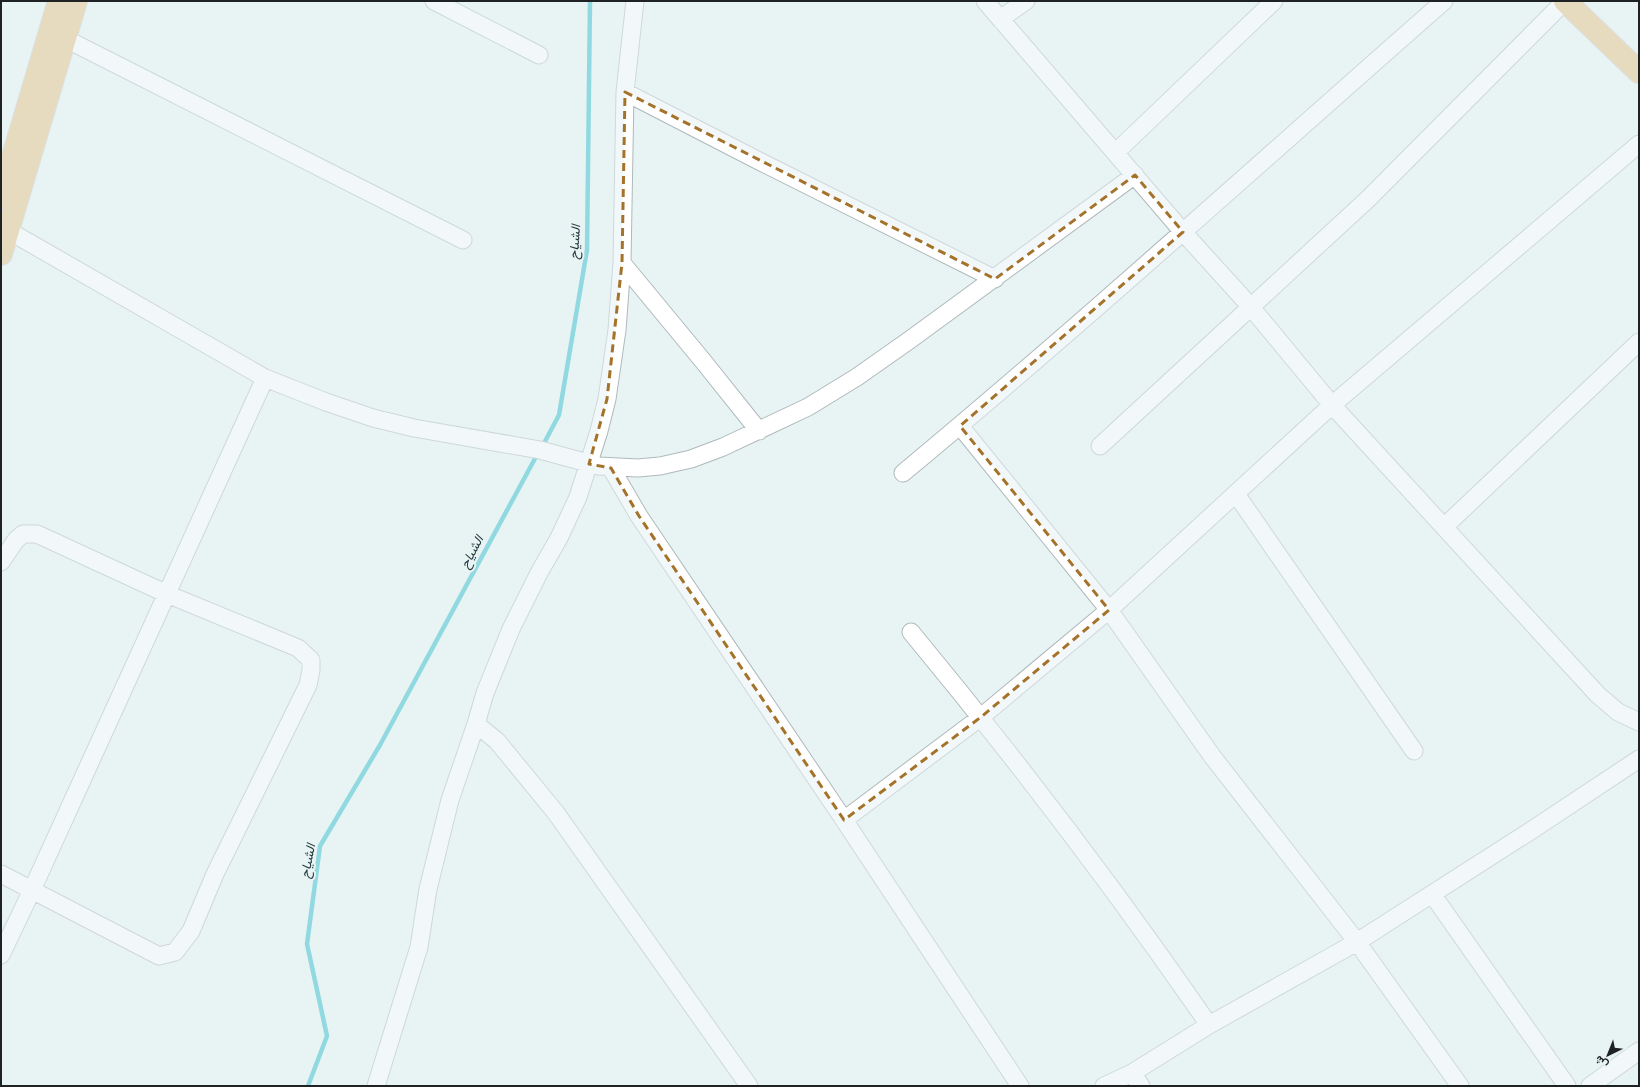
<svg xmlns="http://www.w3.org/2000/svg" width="1640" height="1087" viewBox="0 0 1640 1087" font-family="'Varela Round',Vazirmatn,sans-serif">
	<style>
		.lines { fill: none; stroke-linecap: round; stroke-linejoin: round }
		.stream { stroke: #29bbc7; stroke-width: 4.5 }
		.minor-casing { stroke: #afb9bb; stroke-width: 19 }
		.major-casing { stroke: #cececf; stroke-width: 24 }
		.minor { stroke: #fff; stroke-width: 17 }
		.major { stroke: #e5bc7f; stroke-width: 22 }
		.marked { fill: none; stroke: #a5722a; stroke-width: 3; stroke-dasharray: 8 5; stroke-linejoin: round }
		.labels { text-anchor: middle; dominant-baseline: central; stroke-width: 4; stroke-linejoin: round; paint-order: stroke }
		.water-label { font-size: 13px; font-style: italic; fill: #1e3537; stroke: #e8f3f4 }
	</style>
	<rect width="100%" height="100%" fill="#e8f3f4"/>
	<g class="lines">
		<path class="stream" d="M542,447l17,-32 28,-165 3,-249
			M308,1086l19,-50 -20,-92 13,-98 60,-101 158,-292"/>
		<defs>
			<path id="minor" d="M434,1l105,54
				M985,1l198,231 67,74 82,99 266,290 20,17 21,10
				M1000,19l26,-18
				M64,38l399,202
				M625,92l134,69 236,118
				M1116,152l158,-151
				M9,231l256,147 61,24 47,16 41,10 126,22 59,16 39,2 22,-2 31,-7 32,-12 85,-40 49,-30 54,-38 224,-164
				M622,263l81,98 56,70
				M960,426l149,184 103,146 145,186 103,144
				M1100,446l268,-247 197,-198
				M611,468l28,48 205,304 176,266
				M903,473c184,-153 361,-314 541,-472
				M1236,494l178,257
				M1444,527l195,-185
				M1,562l15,-22 7,-6h14l130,60 131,54 13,12v10l-3,15 -93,189 -24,57 -16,21 -16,4 -158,-82
				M911,632c105,127 205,258 298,393
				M476,724l21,17 59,72 193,273
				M844,820l137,-103 128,-107 223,-205 307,-261
				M1432,894l135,192
				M1,955l31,-65 233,-512
				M1132,1073l9,13
				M376,1086l43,-139 9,-58 22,-89 26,-76 9,-31 26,-64 29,-58 19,-33 19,-41 21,-66 8,-32 10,-69 5,-67 3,-171 10,-91
				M1104,1086l28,-13 77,-48 148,-83 178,-114 104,-69
				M1590,1086l49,-35"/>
			<path id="major" d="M1565,1l74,71
				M1,197l58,-196
				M1,254l75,-253"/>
		</defs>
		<use href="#minor" class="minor-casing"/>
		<use href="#major" class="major-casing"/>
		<use href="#minor" class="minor"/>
		<use href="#major" class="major"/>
	</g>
	<path d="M0 0H1640V1087H0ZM625,92l370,187 140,-104 48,57 -223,194 149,184 -128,107 -137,103 -205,-304 -28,-48 -22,-4 18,-65 15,-136z" fill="#e8f3f4" fill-opacity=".55" fill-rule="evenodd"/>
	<path class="marked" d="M625,92l370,187 140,-104 48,57 -223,194 149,184 -128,107 -137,103 -205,-304 -28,-48 -22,-4 18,-65 15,-136z"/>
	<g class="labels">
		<g class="water-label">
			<text transform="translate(575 242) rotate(-86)">الشياح</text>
			<text transform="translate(472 552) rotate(-62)">الشياح</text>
			<text transform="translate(308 861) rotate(-79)">الشياح</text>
		</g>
	</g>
	<rect width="1640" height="1087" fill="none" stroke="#1e2223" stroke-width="4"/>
	<g transform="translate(1608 1055) rotate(223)" stroke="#e8f3f4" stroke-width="3" paint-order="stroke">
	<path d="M0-3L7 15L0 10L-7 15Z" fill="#1e2223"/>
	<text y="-6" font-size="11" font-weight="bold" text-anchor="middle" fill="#1e2223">ش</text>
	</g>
</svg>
